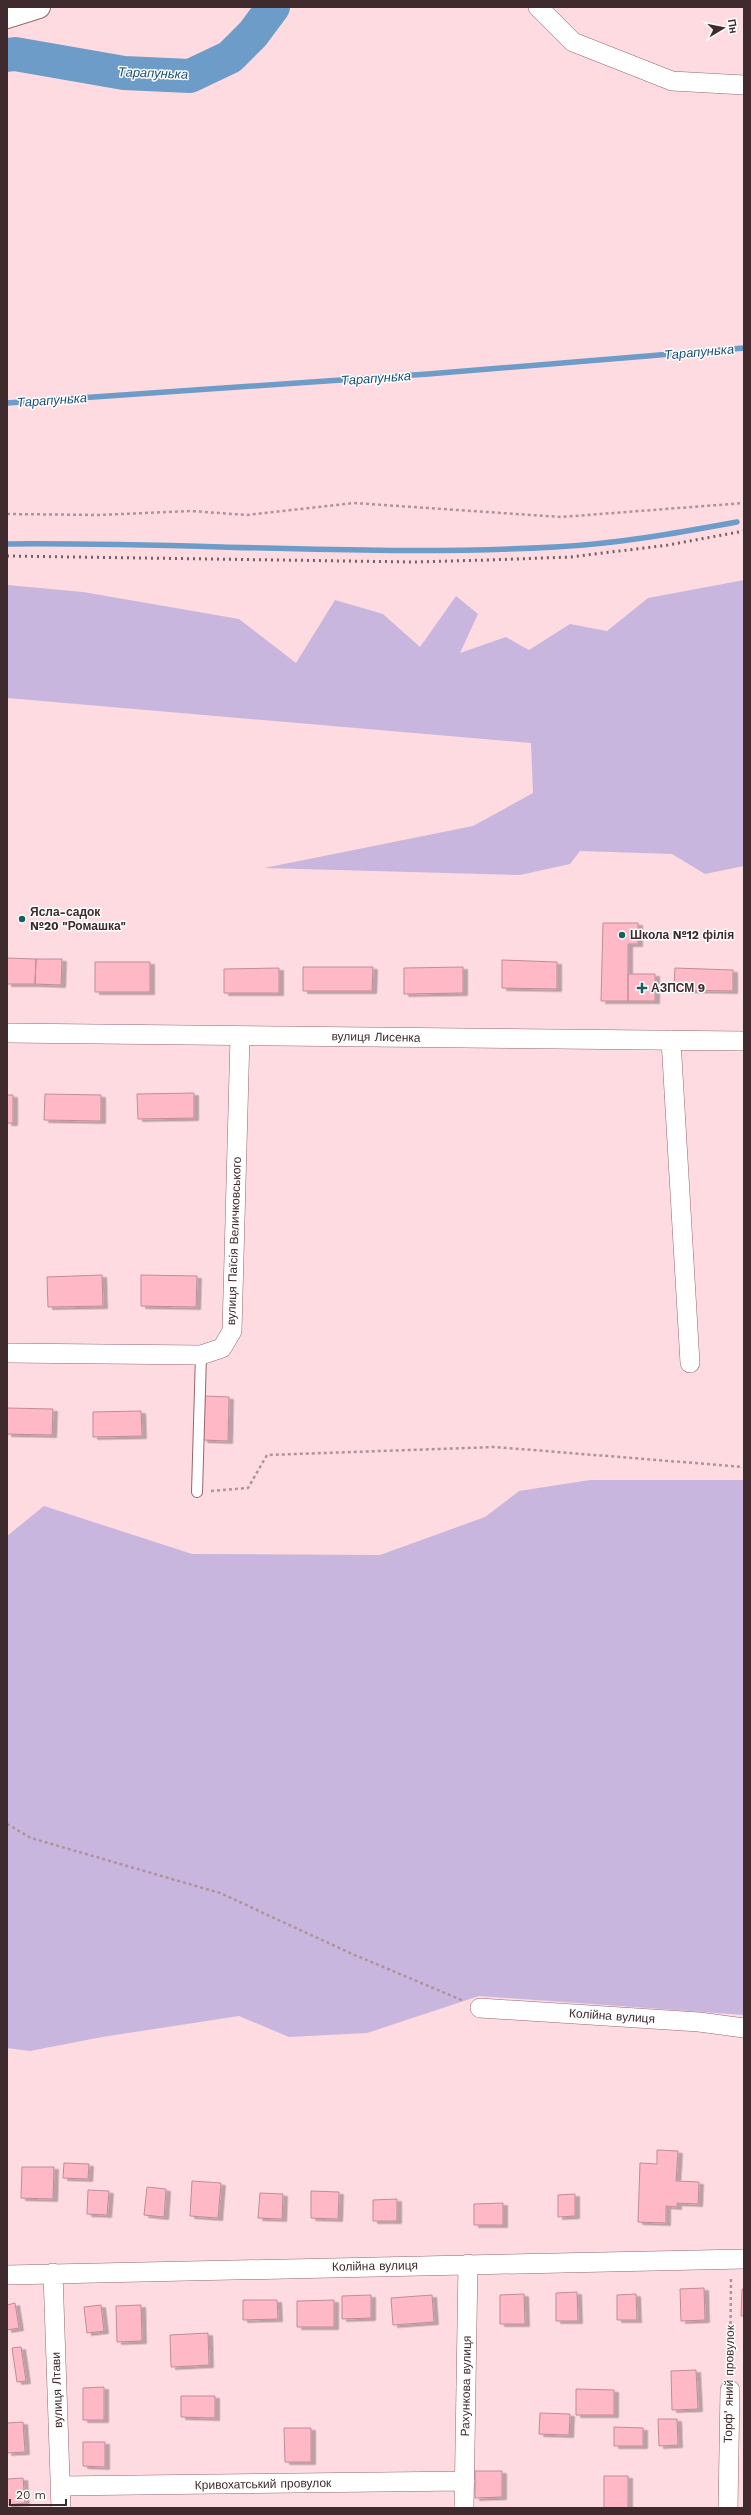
<svg xmlns="http://www.w3.org/2000/svg" width="751" height="2515" viewBox="0 0 751 2515" font-family="'Work Sans',sans-serif">
	<style>
		.green { fill: #c9b6de }
		.lines { fill: none; stroke-linecap: round; stroke-linejoin: round }
		.stream { stroke: #6c9cc7; stroke-width: 5.5 }
		.river { stroke: #6c9cc7; stroke-width: 34 }
		.building { fill: #ffb9c6; stroke: #c18c96; filter: url(#shadow) }
		.lane-casing { stroke: #97666f; stroke-width: 12 }
		.street-casing { stroke: #97666f; stroke-width: 20 }
		.secondary-casing { stroke: #97666f; stroke-width: 24 }
		.path { stroke: #b09398; stroke-width: 2.5; stroke-dasharray: 3 3; stroke-linecap: butt }
		.lane { stroke: #fff; stroke-width: 10 }
		.street { stroke: #fff; stroke-width: 19 }
		.secondary { stroke: #fff; stroke-width: 22 }
		.rail { stroke: #785f63; stroke-width: 3; stroke-dasharray: 2 4; stroke-linecap: butt }
		.poi-dot { fill: #15625c; stroke: #fff; stroke-width: 1.5 }
		.labels { text-anchor: middle; dominant-baseline: central; stroke-width: 3; stroke-linejoin: round; paint-order: stroke }
		.poi-label { font-size: 12px; font-weight: bold; fill: #3f2a2e; stroke: #fff; text-anchor: start }
		.street-label { font-size: 12px; fill: #3f2a2e; stroke: #fff }
		.water-label { font-size: 13px; font-style: italic; fill: #1a4f79; stroke: #fff }
	</style>
	<defs>
		<filter id="shadow"><feDropShadow dx="4.5" dy="2.5" stdDeviation="0" flood-color="#0004"/></filter>
	</defs>
	<rect width="100%" height="100%" fill="#fedbe1"/>
	<path class="green" d="M744,580v286l-39,8 -33,-20 -92,-3 -10,13 -50,11 -256,-7 209,-42 60,-33 -2,-50 -524,-45v-113l76,7 156,27 57,44 39,-63 48,14 37,33 36,-51 22,18 -18,39 46,-16 23,13 41,-26 37,7 41,-33z
		M590,1480h154v535l-265,-19 -112,37 -78,4 -50,-21 -137,21 -72,14 -23,-3v-512l37,-30 148,48 188,1 105,-38 34,-26z"/>
	<g class="lines">
		<path class="stream" d="M7,403l421,-29 316,-26
			M7,544c182,-2 365,13 548,3 61,-3 122,-14 182,-25"/>
		<path class="river" d="M7,55l8,-1 109,19 66,3 40,-19 23,-23 20,-27"/>
	</g>
	<path class="building" d="M603,923h35v21h-10v57h-27z
		M7,958l29,1 -1,25h-28z
		M36,959h26l-1,26 -26,-1z
		M502,960l55,2v27l-55,-1z
		M95,962h55v30h-55z
		M303,967h70l-1,24h-69z
		M463,967v26l-59,1v-26z
		M279,968v25h-55v-24z
		M675,968l58,2v21l-59,-1z
		M628,974h27v27h-27z
		M194,1093v25l-56,1 -1,-25z
		M45,1094l56,1v26l-57,-1z
		M7,1095h6v28h-6z
		M102,1275l1,31 -55,1 -1,-30z
		M141,1275l56,1 -1,31 -55,-1z
		M205,1396l24,1 -1,44 -25,-1z
		M7,1408l46,1 -1,26 -45,-1z
		M141,1411l1,25 -49,1v-25z
		M657,2150l21,1 -2,30 23,1 -1,22 -21,-1v4l-11,-1v17l-28,-1 2,-59 17,1z
		M64,2163l25,1 -1,15 -25,-1z
		M22,2167h32l-1,32 -32,-1z
		M192,2181l29,2 -3,35 -28,-2z
		M147,2187l19,2 -2,28 -20,-2z
		M88,2190l21,1 -2,24 -20,-1z
		M311,2191l28,1 -1,27 -27,-1z
		M260,2193l23,1 -1,25 -24,-1z
		M575,2194v22l-17,1v-22z
		M397,2199v22h-24v-21z
		M503,2203v22h-29v-21z
		M704,2288l1,32 -24,1 -1,-32z
		M742,2289h2v27h-3z
		M577,2292l1,29h-22v-28z
		M524,2294l1,30h-25v-29z
		M636,2294l1,26h-20v-25z
		M371,2295v23l-29,1v-23z
		M432,2295l2,27 -41,3 -2,-27z
		M243,2300h34l1,19 -35,1z
		M334,2300v27h-37v-26z
		M15,2303l4,25 -12,2v-25z
		M101,2305l3,26 -17,2 -3,-26z
		M141,2305l1,36 -25,1 -1,-36z
		M208,2333l1,32 -38,2 -1,-32z
		M21,2347l5,34 -9,1 -5,-34z
		M696,2370l2,39 -26,1 -1,-39z
		M104,2387v33h-21v-32z
		M576,2389l38,1v25h-38z
		M181,2396h34v22l-34,-1z
		M540,2413l30,1 -1,21 -30,-1z
		M658,2419h19l1,26 -19,1z
		M23,2422l2,30 -18,1v-30z
		M614,2427l29,1v18h-29z
		M284,2428h27v34h-26z
		M83,2442h22v25l-22,-1z
		M475,2471h27v26l-27,1z
		M604,2476h24v32h-24z
		M23,2478l2,25 -18,2v-26z"/>
	<g class="lines">
		<defs>
			<path id="lane" d="M197,1492l4,-137"/>
			<path id="street" d="M538,7l35,35 99,39 72,4
				M7,1033l737,8
				M671,1040l19,323
				M7,1353l194,2 21,-7 10,-17 8,-295
				M480,2008l219,14 45,6
				M53,2273l8,235
				M7,2275l737,-16
				M60,2486l405,-5
				M464,2508l4,-244
				M728,2508l2,-118"/>
			<path id="secondary" d="M7,17l32,-10"/>
		</defs>
		<use href="#lane" class="lane-casing"/>
		<use href="#street" class="street-casing"/>
		<use href="#secondary" class="secondary-casing"/>
		<path class="path" d="M7,514l92,1 92,-4 56,4 107,-12 207,14 183,-14
			M211,1491l37,-3 19,-33 228,-8 249,20
			M7,1824l24,14 189,55 130,60 114,48
			M730,2372l1,-93"/>
		<use href="#lane" class="lane"/>
		<use href="#street" class="street"/>
		<use href="#secondary" class="secondary"/>
		<path class="rail" d="M7,556l406,6 75,-2 83,-3 97,-12 76,-14"/>
	</g>
	<g class="poi-dot">
		<circle cx="22" cy="919" r="4"/>
		<circle cx="622" cy="935" r="4"/>
		<path d="M640 982h4v4h4v4h-4v4h-4v-4h-4v-4h4z"/>
	</g>
	<g class="labels">
		<g class="poi-label">
			<text x="30" y="912">Ясла-садок<tspan x="30" dy="14">№20 "Ромашка"</tspan></text>
			<text x="630" y="935">Школа №12 філія</text>
			<text x="651" y="988">АЗПСМ 9</text>
		</g>
		<g class="street-label">
			<text transform="translate(376 1037) rotate(1)">вулиця Лисенка</text>
			<text transform="translate(234 1241) rotate(-88)">вулиця Паїсія Величковського</text>
			<text transform="translate(612 2016) rotate(4)">Колійна вулиця</text>
			<text transform="translate(375 2266) rotate(-1)">Колійна вулиця</text>
			<text transform="translate(729 2384) rotate(-89)">Торфʼяний провулок</text>
			<text transform="translate(466 2386) rotate(-89)">Рахункова вулиця</text>
			<text transform="translate(57 2390) rotate(-92)">вулиця Лтави</text>
			<text transform="translate(263 2484) rotate(-1)">Кривохатський провулок</text>
		</g>
		<g class="water-label">
			<text transform="translate(153 73) rotate(2)">Тарапунька</text>
			<text transform="translate(699 352) rotate(-5)">Тарапунька</text>
			<text transform="translate(376 378) rotate(-4)">Тарапунька</text>
			<text transform="translate(52 400) rotate(-4)">Тарапунька</text>
		</g>
	</g>
	<rect width="751" height="2515" fill="none" stroke="#3f2a2e" stroke-width="16"/>
	<g transform="translate(723 28) rotate(80)" stroke="#ffffff" stroke-width="3" paint-order="stroke">
	<path d="M0-3L7 15L0 10L-7 15Z" fill="#3f2a2e"/>
	<text y="-6" font-size="11" font-weight="bold" text-anchor="middle" fill="#3f2a2e">Пн</text>
	</g>
	<path d="M10 2499v6h56v-6" fill="none" stroke="#3f2a2e" stroke-width="2"/>
	<text x="16" y="2499" font-size="12" fill="#3f2a2e" stroke="#ffffff" stroke-width="3" paint-order="stroke">20 m</text>
</svg>
